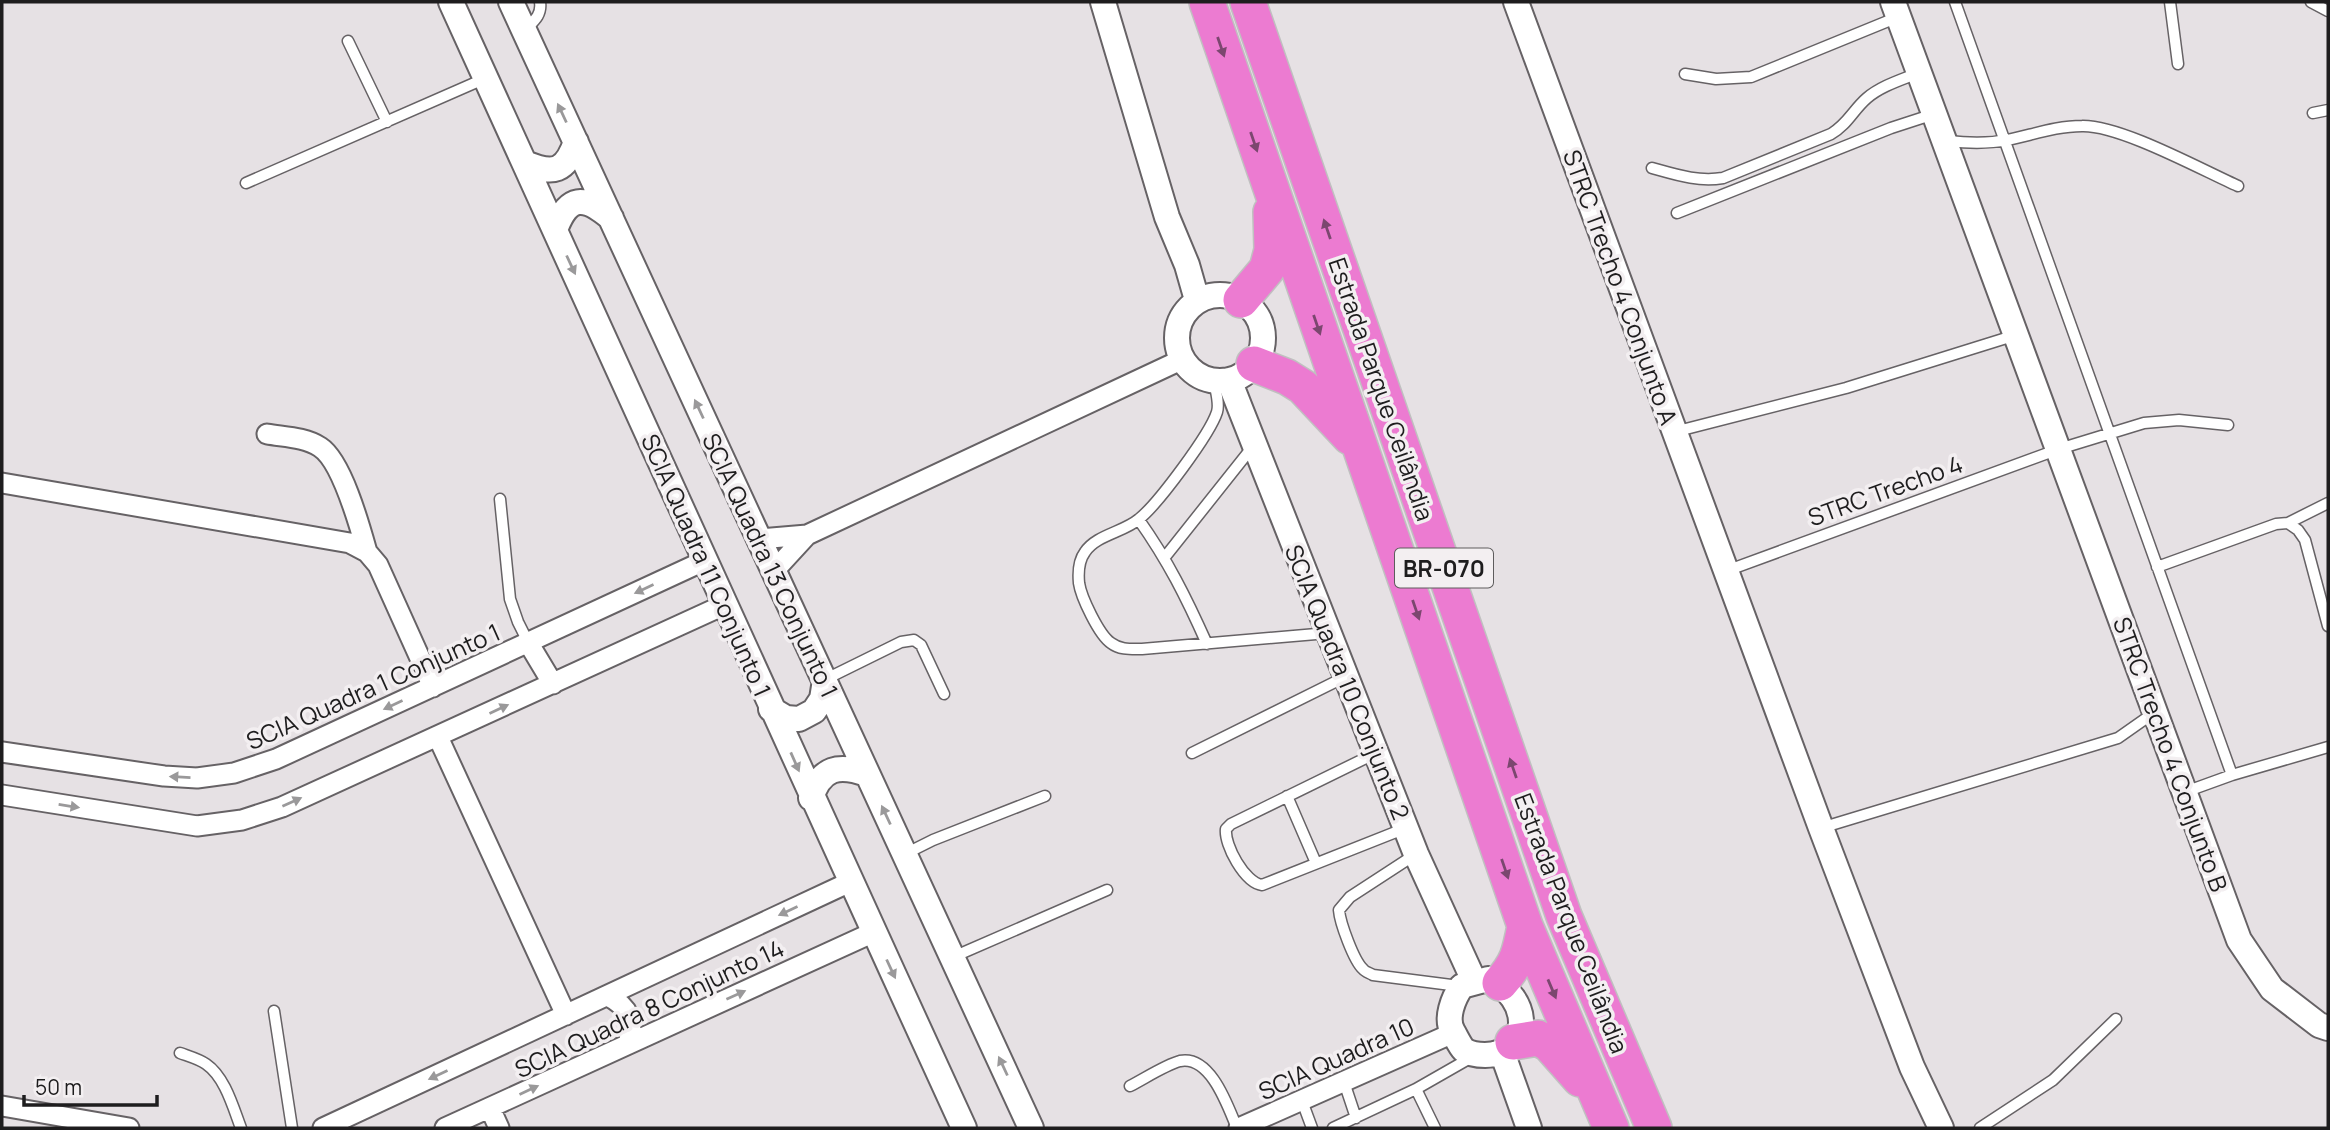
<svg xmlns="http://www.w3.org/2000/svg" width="2330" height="1130" viewBox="0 0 2330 1130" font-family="Manrope,sans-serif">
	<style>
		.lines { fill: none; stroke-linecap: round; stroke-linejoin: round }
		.service-casing { stroke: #666265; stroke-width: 13 }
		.minor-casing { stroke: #666265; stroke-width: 23 }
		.tertiary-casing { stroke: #666265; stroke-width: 28 }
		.motorway-casing { stroke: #c0c0c0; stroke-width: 38 }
		.service { stroke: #fff; stroke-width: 10 }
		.minor { stroke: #fff; stroke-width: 19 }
		.tertiary { stroke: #fff; stroke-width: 24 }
		.motorway { stroke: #ec7bd1; stroke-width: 35 }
		.oneway { fill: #7b476f }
		.oneway2 { fill: #9a999a }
		.labels { text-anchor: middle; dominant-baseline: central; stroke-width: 7; stroke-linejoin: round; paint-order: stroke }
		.shield { fill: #f3eff1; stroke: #5e5c5d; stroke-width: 2 }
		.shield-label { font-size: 23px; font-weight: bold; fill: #1e1d1e }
		.street-label { font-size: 24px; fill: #1e1d1e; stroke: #f3eff1 }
	</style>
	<rect width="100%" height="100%" fill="#e6e1e4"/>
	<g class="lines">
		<defs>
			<path id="service" d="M1955,2l277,773
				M2170,2l8,62
				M2311,2l17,9
				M525,30c9,-9 17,-15 15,-28
				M348,41l39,81
				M1685,74l31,5 35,-2 147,-60
				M2313,113l15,-3
				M1948,141c19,2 39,3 59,-1 25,-5 49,-14 75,-14 38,-1 118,43 156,60
				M1652,168c25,7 46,14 71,10l108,-44c17,-10 22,-24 36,-36 14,-12 34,-18 51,-25
				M246,183l240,-105
				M1677,213l214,-85 43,-14
				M1214,380c1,9 6,23 3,32 -7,22 -59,92 -78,107 -15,13 -43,16 -54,33 -6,8 -7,20 -6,31 2,14 20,52 32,60 9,7 20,6 31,6l186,-16
				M1674,432l172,-44 170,-53
				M500,499l10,100 8,23 11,22
				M1139,520c29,41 47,77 68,124
				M2288,523l40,-20
				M1165,557l89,-112
				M2157,567l119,-43 12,-1 10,7 7,10 23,86
				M1726,571l333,-122 85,-26 35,-3 49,5
				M826,679l75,-37 13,-2 7,5 23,49
				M1192,753l153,-76
				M1376,753l-145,71 -5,5c-2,16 19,54 36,56l144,-57
				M2185,792l47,-17 96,-28
				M1287,796l29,67
				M1821,828l297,-90 37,-26
				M905,854l28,-14 112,-44
				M1416,854l-66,43 -11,13c1,13 15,51 24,59 2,3 7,4 10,6l86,11
				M953,957l154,-67
				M274,1011l18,117
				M180,1053c8,3 19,6 26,11 19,13 27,43 35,64
				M1344,1082l12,36
				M1130,1086c14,-7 35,-21 50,-25 31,-6 48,46 57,67
				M1416,1089l19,39
				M1302,1101l10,27
				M1333,1128l83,-39 56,-32
				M1980,1128l73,-48 63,-61"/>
			<path id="minor" d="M267,434c17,3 38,3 53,13 22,14 40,80 47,105
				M2,483l348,60 17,9 11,13 55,122
				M758,539l49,-4 376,-176
				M773,572l34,-37
				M529,644l24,40
				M438,737l128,278
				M2,752l162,24 33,2 37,-5 42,-14 430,-199
				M2,795l195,31 45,-6 40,-13 444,-203
				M608,996c21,11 27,25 20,48
				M2,1106l127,22
				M490,1108l9,20
				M323,1128l527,-246
				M445,1128l429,-196
				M1239,1128l214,-95"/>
			<path id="tertiary" d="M451,2c171,375 341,751 513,1126
				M511,2l520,1126
				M1103,2l64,215 20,48 10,35
				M1516,2l305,826 91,239 29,61
				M1893,2l346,938 33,49 47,36 9,3
				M525,163c29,12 40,9 51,-21
				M555,230c13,-35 29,-35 56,-12
				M1177 338a43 43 0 1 1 86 0a43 43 0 1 1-86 0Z
				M1229,380l187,474 58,127
				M771,709l15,9 13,1 15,-8 8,-12 3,-19
				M811,798c10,-31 28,-34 56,-24
				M1488,979c44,17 45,75 -3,76 -7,0 -15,-1 -21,-5 -4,-4 -8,-13 -11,-18 -8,-13 0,-34 9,-46z
				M1502,1052l27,76"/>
			<path id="motorway" d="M1207,2l318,924 86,202
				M1248,2l316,914 90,212
				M1241,300l26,-31 5,-19 -1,-38
				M1254,364l33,13 16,10 47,50
				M1500,983c18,-20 20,-31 25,-57
				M1513,1042l25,-4 11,6 31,35"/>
		</defs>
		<use href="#service" class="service-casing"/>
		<use href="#minor" class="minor-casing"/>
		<use href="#tertiary" class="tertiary-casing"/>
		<use href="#motorway" class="motorway-casing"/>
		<use href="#service" class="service"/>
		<use href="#minor" class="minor"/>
		<use href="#tertiary" class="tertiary"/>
		<use href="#motorway" class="motorway"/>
	</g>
	<defs><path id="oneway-solid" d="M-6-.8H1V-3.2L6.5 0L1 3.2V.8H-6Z" transform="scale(1.75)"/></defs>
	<g class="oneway">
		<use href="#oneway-solid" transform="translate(1221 47) rotate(71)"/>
		<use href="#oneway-solid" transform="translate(1254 142) rotate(71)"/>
		<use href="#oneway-solid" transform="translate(1327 229) rotate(-109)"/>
		<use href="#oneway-solid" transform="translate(1317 325) rotate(71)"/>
		<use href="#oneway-solid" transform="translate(1416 610) rotate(71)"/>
		<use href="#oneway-solid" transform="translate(1513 768) rotate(-109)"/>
		<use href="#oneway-solid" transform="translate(1505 869) rotate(71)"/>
		<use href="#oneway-solid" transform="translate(1552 989) rotate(67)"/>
	</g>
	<g class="oneway2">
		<use href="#oneway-solid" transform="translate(562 113) rotate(-115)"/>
		<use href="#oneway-solid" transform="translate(571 265) rotate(65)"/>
		<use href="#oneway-solid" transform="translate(699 409) rotate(-115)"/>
		<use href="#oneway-solid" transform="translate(644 589) rotate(155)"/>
		<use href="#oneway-solid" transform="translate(393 705) rotate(155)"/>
		<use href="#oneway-solid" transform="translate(499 709) rotate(-25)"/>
		<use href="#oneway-solid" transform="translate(795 762) rotate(66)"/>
		<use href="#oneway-solid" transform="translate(180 777) rotate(-177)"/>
		<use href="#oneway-solid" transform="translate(292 802) rotate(-24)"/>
		<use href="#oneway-solid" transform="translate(69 806) rotate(9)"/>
		<use href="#oneway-solid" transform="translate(886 815) rotate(-115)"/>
		<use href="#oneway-solid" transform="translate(788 911) rotate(155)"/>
		<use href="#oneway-solid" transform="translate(891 969) rotate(65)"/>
		<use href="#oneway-solid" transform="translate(736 995) rotate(-24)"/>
		<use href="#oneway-solid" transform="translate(1003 1066) rotate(-115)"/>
		<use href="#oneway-solid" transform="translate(438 1075) rotate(155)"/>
		<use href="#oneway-solid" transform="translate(529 1090) rotate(-25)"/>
	</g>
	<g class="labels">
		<rect class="shield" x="1395" y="548.5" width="98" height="39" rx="5"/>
		<g class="shield-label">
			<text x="1444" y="568">BR-070</text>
		</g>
		<g class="street-label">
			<text transform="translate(1621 287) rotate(70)">STRC Trecho 4 Conjunto A</text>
			<text transform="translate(1382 389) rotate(71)">Estrada Parque Ceilândia</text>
			<text transform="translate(1885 490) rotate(-20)">STRC Trecho 4</text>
			<text transform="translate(707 565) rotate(66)">SCIA Quadra 11 Conjunto 1</text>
			<text transform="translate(771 565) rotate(65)">SCIA Quadra 13 Conjunto 1</text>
			<text transform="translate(1348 682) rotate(68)">SCIA Quadra 10 Conjunto 2</text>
			<text transform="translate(373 686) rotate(-24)">SCIA Quadra 1 Conjunto 1</text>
			<text transform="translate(2171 754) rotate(70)">STRC Trecho 4 Conjunto B</text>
			<text transform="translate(1572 923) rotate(69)">Estrada Parque Ceilândia</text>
			<text transform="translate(649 1008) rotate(-25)">SCIA Quadra 8 Conjunto 14</text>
			<text transform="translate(1336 1058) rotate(-24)">SCIA Quadra 10</text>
		</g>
	</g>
	<rect width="2330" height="1130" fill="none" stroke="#1e1d1e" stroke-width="7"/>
	<path d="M24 1095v10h133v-10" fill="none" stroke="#1e1d1e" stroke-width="3.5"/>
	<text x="35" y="1095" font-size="21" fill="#1e1d1e" stroke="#f3eff1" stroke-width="5" paint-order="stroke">50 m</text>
</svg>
